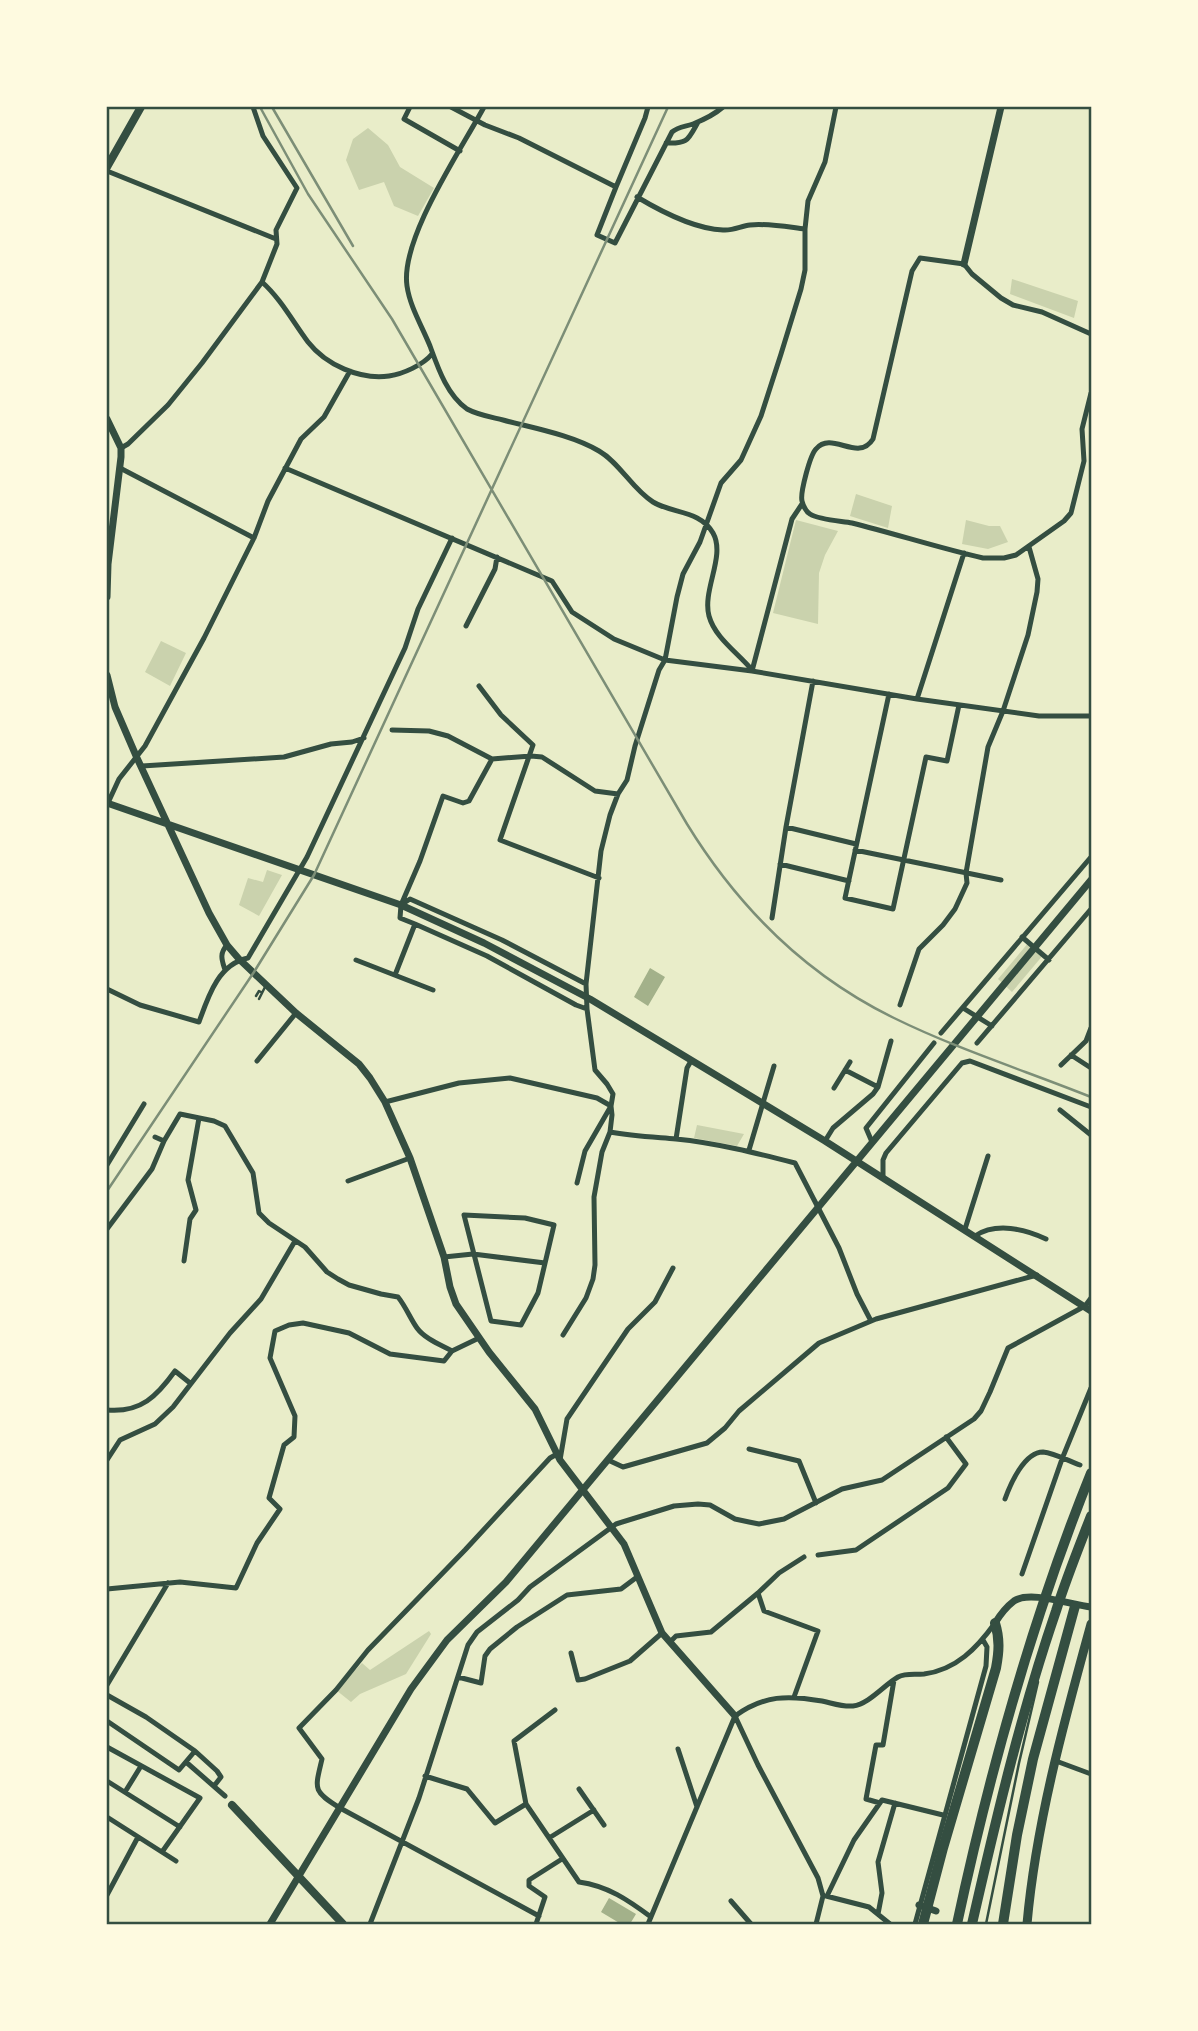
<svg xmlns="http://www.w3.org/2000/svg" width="1198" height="2031" viewBox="0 0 1198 2031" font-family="Rubik,sans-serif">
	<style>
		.green { fill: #cad2ad }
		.water { fill: #a3b18a }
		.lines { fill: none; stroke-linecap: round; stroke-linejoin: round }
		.service { stroke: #344e41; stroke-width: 2.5 }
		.minor { stroke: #344e41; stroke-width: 5 }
		.tertiary { stroke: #344e41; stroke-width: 7 }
		.secondary { stroke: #344e41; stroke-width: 8 }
		.primary { stroke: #344e41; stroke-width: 9 }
		.motorway { stroke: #344e41; stroke-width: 10 }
		.rail { stroke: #7c8e77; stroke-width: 2.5 }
		.neatline { fill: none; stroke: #344e41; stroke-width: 2.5 }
	</style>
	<rect width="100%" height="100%" fill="#e9edc9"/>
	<path class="green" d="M368,128l20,17 12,22 34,21 -16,28 -24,-10 -10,-24 -25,8 -13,-30 7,-21z
		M1012,279l66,22 -4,17 -64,-24z
		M856,494l36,12 -4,22 -38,-12z
		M796,520l42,11 -13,24 -6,18 -1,51 -45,-11z
		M966,520l23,6h11l8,16 -20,7 -26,-5z
		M161,641l25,12 -16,33 -25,-14z
		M267,870l15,5 -23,41 -20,-11 9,-27 15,4z
		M1029,942l15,12 -32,38 -14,-13z
		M697,1125l47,9 -7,12 -43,-8z
		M429,1631l2,3 -25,40 -46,20 -9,8 -15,-12 26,-27 8,7z"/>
	<path class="water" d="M650,968l15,9 -17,29 -14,-9z
		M609,1898l27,16 -6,10h-9l-20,-12z"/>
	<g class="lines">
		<path class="service" d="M256,996l3,-5 2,1
			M259,999l6,-12
			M986,1924l33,-161 19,-81"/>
		<path class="minor" d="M410,107l-6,12 56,32
			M451,107l34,18 34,13 97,49 29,-69 3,-11
			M484,107c-23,43 -84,132 -77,179 3,21 15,40 23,60 8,22 17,49 37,63 11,6 24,8 36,11 30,8 69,15 96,31 21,12 33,38 54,51 20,12 47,8 60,31 13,23 -11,57 -4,83 6,22 29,37 43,54
			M666,143c22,1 22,-3 32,-21
			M107,171l169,68
			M616,187l-19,48 18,8 57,-111c7,-6 13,-5 21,-8 10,-4 22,-10 30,-17
			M637,197c25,15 57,32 86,33 10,1 18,-4 27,-5 17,-2 38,2 55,4
			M262,282c19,17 31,40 46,60 18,23 52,38 81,34 14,-2 34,-11 43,-22
			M1091,334l-49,-22 -29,-7 -12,-7 -29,-24 -8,-10 -44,-6 -8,13 -39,168c-15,24 -41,-9 -57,10 -6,6 -16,44 -14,52 1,4 4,11 8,13 9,6 31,7 42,9 44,11 87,25 131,35h21l12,-3 48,-34 7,-8 13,-52 -2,-32 9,-36
			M121,448l7,-4 40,-39 34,-42 60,-81 15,-38 -1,-14 21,-42 -34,-52 -10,-29
			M120,468l134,70
			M285,468l267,113 20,31 42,27 51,21 87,11 165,28 122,17h52
			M466,626l29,-57 2,-12
			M752,671l40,-152 10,-15
			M479,686l22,29 32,30 -33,95 99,38
			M889,694l-44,204 48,11 33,-152 21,4 12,-56
			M917,699l47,-146
			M392,730l37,1 19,5 44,23 39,-3 11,1 53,34 23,3
			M142,766l142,-9 47,-13 21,-2 12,-4
			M107,805l12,-26 26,-33 59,-108 50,-100 14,-37 33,-62 23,-22 26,-46
			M786,827l70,17
			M855,850l146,30
			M780,864l69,17
			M404,903l6,-4 92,41 84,44
			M772,918l14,-91 27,-146
			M415,924l72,32 89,49 11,4
			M1022,937l27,23
			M356,960l77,30
			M225,970c-3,-10 -6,-16 2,-25
			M395,975l20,-51 -15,-6 1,-13 19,-44 23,-65 20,7 6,-2 23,-42
			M107,989l33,16 59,17c9,-25 19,-58 49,-64l59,-101 98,-209 13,-39 34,-71
			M900,1005l19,-56 24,-24 12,-16 12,-26 -1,-10 22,-126 15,-36 25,-76 9,-43 1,-13 -9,-32
			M963,1008l29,18
			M941,1033l150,-176
			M977,1043l114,-134
			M1071,1055l20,13
			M257,1061l39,-48
			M1061,1065l25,-24 5,-13
			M845,1070l33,17
			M834,1088l16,-26
			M385,1102l74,-19 51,-5 87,20 14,8
			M1060,1110l31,25
			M610,1132c22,4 43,5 66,7 40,4 80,14 119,24l44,85 18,46 14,27
			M676,1139l11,-71 4,-7
			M164,1141l16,-27 34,7 11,5 28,47 6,40 10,10 36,24 22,25 11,7 11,6 32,9 17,3c8,10 12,21 19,31 8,11 24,17 35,23
			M825,1141l8,-13 40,-34 5,-7 13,-46
			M872,1142l-6,-14 68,-85
			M749,1150l25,-84
			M107,1165l37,-61
			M883,1178v-18l3,-7 76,-90 8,-2 121,46
			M348,1181l62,-23
			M577,1183l8,-32 26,-45
			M464,1215l61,3 29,7 -16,68 -17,32 -30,-4z
			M107,1229l45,-60 12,-28 -9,-4
			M965,1229l23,-73
			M975,1236c21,-14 50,-7 71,3
			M444,1257l29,-3 72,9
			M184,1261l6,-42 6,-9 -8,-30 11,-62
			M563,1335l23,-37 7,-19 2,-14 -1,-68 8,-45 8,-20 2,-17 -1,-9 2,-12 -6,-10 -12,-14 -8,-61 -1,-25 15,-133 9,-36 8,-21 9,-14 8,-34 24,-76 6,-10 12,-63 6,-23 17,-32 21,-59 20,-23 20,-44 20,-62 20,-65 4,-19v-41l3,-28 17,-39 11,-55
			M107,1410c34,3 50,-14 68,-39l15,12
			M749,1449l50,12 17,42
			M107,1460l13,-20 35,-16 18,-17 57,-74 31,-34 34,-58
			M560,1460l7,-41 61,-90 27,-27 18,-34
			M608,1460l15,7 84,-24 18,-15 14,-17 80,-68 57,-24 161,-44
			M1005,1499c5,-14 19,-47 38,-47 11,1 26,9 37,13
			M818,1555l38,-5 92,-62 18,-24 -20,-27
			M1022,1574l40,-115 29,-71
			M107,1589l73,-7 56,6 21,-45 23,-34 -11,-11 15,-53 10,-8 1,-21 -25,-58 5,-27 14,-6 14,-2 46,10 41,21 54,7 8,-10 27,-13
			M758,1593l6,18 54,20 -24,66
			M670,1642l6,-6 35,-4 47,-39 21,-20 25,-16
			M571,1653l7,27 7,-1 45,-18 32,-28
			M458,1677l23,6 4,-27 5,-7 27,-22 50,-32 54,-6 16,-12
			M107,1685l61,-102
			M107,1695l39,22 49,34 -16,19 -72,-49
			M555,1710l-41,31 12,63 53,78c29,4 49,18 72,35
			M735,1716c29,-21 53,-21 87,-15 10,2 20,6 31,5 16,-2 31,-21 45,-29 8,-4 16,-2 26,-3 32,-4 53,-26 71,-51
			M735,1716l23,49 60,113 5,18 -7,28
			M107,1747l93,51 -38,54
			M678,1749l19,58
			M195,1751l22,20 4,6 -7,9
			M1056,1761l35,13
			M186,1762l39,34
			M425,1776l42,13 28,34 31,-19
			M107,1781l73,46
			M579,1789l25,36
			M125,1792l16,-26
			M880,1803l-14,-4 10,-54h7l11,-65
			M107,1817l69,44
			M549,1838l45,-28
			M107,1895l31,-58
			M826,1896l43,11 21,17
			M827,1896l27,-56 28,-40 61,15
			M731,1901l20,23
			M878,1914l4,-21 -4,-31 17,-59
			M539,1916l-199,-108c-28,-17 -25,-19 -18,-49l-23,-31 37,-38 32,-40 97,-100 85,-92 7,-4
			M370,1924l49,-126 49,-153 9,-13 41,-32 12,-13 86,-63 58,-18 24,-2 12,1 25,14 14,3 10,2 25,-5 58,-30 40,-9 92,-61 7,-8 9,-19 18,-44 77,-42 6,-8
			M536,1924l9,-27 -16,-11v-6l33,-21
			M648,1924l87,-208
			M915,1924l71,-258 1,-19 -4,-7"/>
		<path class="tertiary" d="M964,264l37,-157
			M107,419l14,29v9l-13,107 -1,33
			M107,675l8,32 22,51 72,155 18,32 12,14 57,54 63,51 11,14 15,24 25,56 34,99 6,30 6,17 33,48 46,57 25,51 64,84 38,89 73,83
			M107,803l294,102 83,38 106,56 235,142 266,170
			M995,1623c5,-8 11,-16 19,-22 16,-11 57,4 77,6
			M919,1905l17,6
			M270,1924l141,-235 36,-49 59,-58 585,-702"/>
		<path class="secondary" d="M107,167l34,-60
			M232,1805l111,119"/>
		<path class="primary" d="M1027,1924c9,-101 37,-202 64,-300"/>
		<path class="motorway" d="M923,1924l20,-76 53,-180c3,-16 4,-29 -1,-45
			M957,1924c33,-154 75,-305 134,-451
			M972,1924c24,-105 49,-211 84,-313 10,-32 23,-64 35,-95
			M1003,1924l14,-89 16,-76 42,-153"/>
		<path class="rail" d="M260,107l48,87 84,125 295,505c51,83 119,151 207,194 63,31 132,53 197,79
			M272,107l81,139
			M107,1191l147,-219 60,-97 354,-768"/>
	</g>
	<rect width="1198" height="2031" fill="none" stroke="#fefae0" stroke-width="217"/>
	<rect x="108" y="108" width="982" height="1815" class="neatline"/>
</svg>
